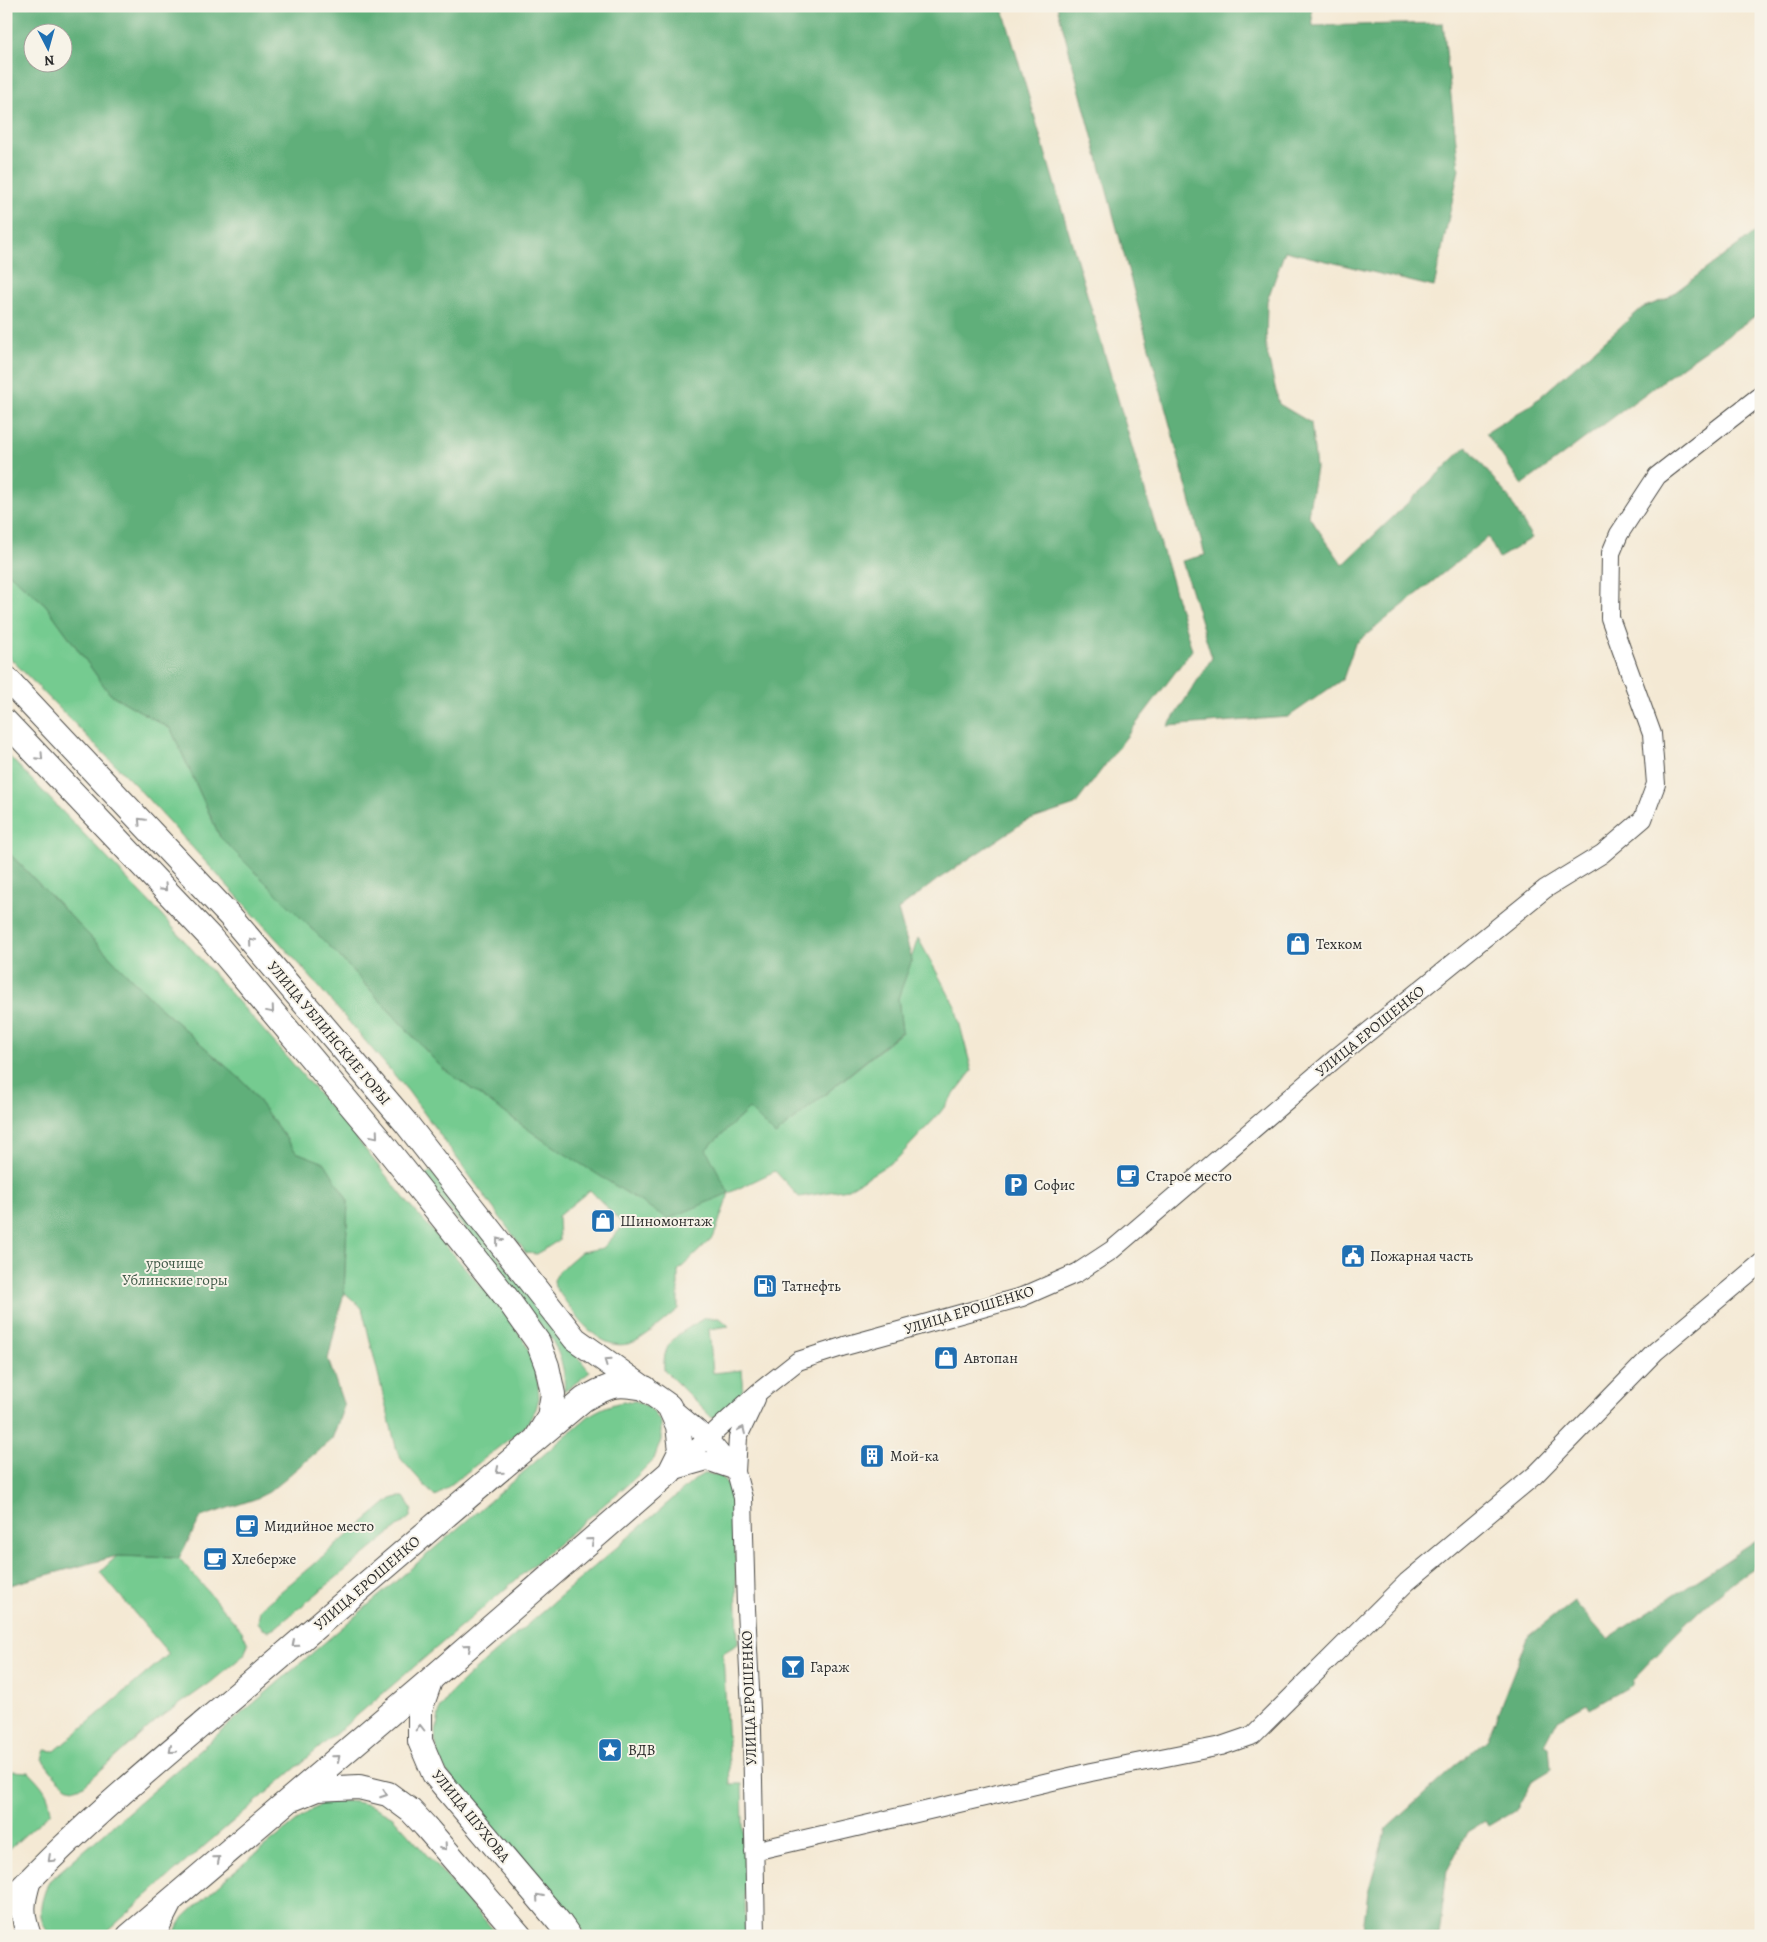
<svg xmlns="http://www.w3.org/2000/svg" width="1767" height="1942" viewBox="0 0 1767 1942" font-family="Alegreya,serif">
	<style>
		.green { fill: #75cb90; stroke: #507b5e }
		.forest { fill: #60af7a; stroke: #466d52; fill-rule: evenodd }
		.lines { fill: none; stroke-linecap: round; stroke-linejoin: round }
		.street-casing { stroke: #494844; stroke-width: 20 }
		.secondary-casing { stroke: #494844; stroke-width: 26 }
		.street { stroke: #fff; stroke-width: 18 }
		.secondary { stroke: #fff; stroke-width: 24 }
		.oneway { stroke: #a0a0a0 }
		.labels { text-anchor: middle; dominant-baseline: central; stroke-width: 4; stroke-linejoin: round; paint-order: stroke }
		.poi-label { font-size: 15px; fill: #2b2b2b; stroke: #f7f3e8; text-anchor: start }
		.street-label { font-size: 15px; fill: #2b2b2b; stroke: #f7f3e8 }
		.park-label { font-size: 15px; fill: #415b49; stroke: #f7f3e8 }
	</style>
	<rect width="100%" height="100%" fill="#f7f3e8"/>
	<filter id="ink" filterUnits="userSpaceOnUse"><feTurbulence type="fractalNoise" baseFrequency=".02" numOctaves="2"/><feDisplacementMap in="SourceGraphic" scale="10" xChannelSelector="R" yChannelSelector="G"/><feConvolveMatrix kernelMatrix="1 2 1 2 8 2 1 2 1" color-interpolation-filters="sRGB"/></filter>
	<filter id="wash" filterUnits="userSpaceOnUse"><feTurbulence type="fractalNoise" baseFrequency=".0096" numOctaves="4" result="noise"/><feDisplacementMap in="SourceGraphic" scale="20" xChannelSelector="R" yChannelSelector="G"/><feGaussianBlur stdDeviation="1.12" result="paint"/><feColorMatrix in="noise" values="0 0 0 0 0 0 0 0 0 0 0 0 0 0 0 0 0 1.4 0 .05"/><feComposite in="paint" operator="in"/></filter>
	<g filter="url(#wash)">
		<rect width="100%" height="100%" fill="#f4e9d4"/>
		<path class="green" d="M6,571l39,33 65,90 61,35 49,108 119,119 103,112 104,74 160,7 43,-40 26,26 127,-103 -4,-34 20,-60 37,68 17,65 -33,43 -42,45 -49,30 -49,8 -24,-26 -46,22 -15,43 -36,35v38c-13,10 -26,23 -40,31 -37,20 -64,-28 -83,-53l-1,-7 6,-10 21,-18 22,-4 21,-23 -34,-35 -32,26 1,24 -22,14 -11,-1 -118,-162 -106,-124 -166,-181 -130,-132z
			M6,753l154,160 127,144 65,76 56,70 96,109 21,30 7,17 6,24 1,15 -3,11 -10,17 -91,71 -34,-38 -5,-12 -34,-139 -18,-16 4,-91 -23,-37 -29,-12 -50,-68 -89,-79 -151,-155z
			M431,1171l159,201 -26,20c2,-20 -3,-35 -12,-52l-128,-163z
			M704,1318h16l9,8 -20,3 4,44 29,-3c0,6 2,12 1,17 -3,16 -17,26 -31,31l-48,-48c-2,-32 17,-36 40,-52z
			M636,1401l15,8 10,13v18l-7,19 -20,20 -452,386 -79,70 -51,1c-18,-17 -11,-35 -3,-55l184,-160 357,-306c17,-10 26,-13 46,-14z
			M707,1473l15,4 9,12 3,23 4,132 -15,9 7,131h12l4,152h-159l-116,-134 -26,-32 -7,-16 -3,-15 5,-30 12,-17 16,-16 230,-199z
			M398,1497h6l8,12 -2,8 -135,111 -6,3 -6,-2 -5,-7 2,-13 131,-110z
			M117,1556l62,2 63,73 6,13 -4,11 -34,28 -53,37 -73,65 -11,4c-14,-6 -22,-18 -31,-30l3,-9 10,1 114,-97 -69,-82z
			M11,1771l18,1c13,14 20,20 22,40l-42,37 -3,6v-79z
			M340,1801c22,0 34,5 53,16l106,119h-327l12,-19 48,-44 75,-60 15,-9z"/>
		<path class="forest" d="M6,6h996l190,644 -117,155 -51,17 -87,58 -39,30 14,50 -14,38 4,33 -127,104 -26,-26 -43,40 23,44 -61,26 -122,-77 -104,-74 -103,-112 -119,-119 -49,-108 -61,-35 -65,-90 -39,-33zM32,32h30v30h-30z
			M1057,6h254l2,20 130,-3 16,146 -25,118 -149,-36 -18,50 -1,47 13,56 32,19 5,45 -8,47 35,50 124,-119 42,52 23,40 -33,20 -11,-21 -133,107 -12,35 -55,38 -120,9 44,-68 -30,-97 23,-6z
			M1761,228v84l-77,53 -162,120 -36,-52 46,-29 110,-96 24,-9z
			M6,850l151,155 89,79 50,68 29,11 23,38 -4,91 -16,67 16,47 -12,33 -63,53 -14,7 -54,18 -22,41 -62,-2 -111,30z
			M1761,1538v25c-50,29 -89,76 -129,117v5l-42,24 -3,-5 -29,16 -13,25 4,2 2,22 -18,11 -16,29 -29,17 -3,-5 -18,11 -20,39 -8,65h-77l6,-44 18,-63 68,-62 33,-27 40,-102 47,-37 33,38z"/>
	</g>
	<g filter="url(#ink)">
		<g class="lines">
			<defs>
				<path id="street" d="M756,1399l-18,38 -2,35 7,26 3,111 6,121 4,206
					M671,1407l37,31 28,34
					M675,1468l85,-77 38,-30 47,-15 177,-49 55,-24 35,-23 224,-192 209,-169 57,-35 41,-35 13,-35 -4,-50 -42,-116 1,-65 8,-19 38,-58 104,-81
					M675,1470l32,-9 29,10
					M754,1851l337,-79 130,-26 32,-11 154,-153 128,-107 121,-124 105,-88
					M156,1936l17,-33"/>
				<path id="secondary" d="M6,678l224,238 176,207 169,216 94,67 9,20 3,24 -11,22 -239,207 -302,257
					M6,722l204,215 174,208 122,152 32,45 9,24 6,28 -4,23 -13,22
					M430,1681l-10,29v31l14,33 125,148 10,14
					M295,1798l22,-9 42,-2 29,7 23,17 14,15 95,110
					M29,1880c-7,23 -8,33 0,56
					M6,1905c72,-79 159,-149 240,-218 112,-96 224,-193 338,-288 26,-14 31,-17 61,-11"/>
			</defs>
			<use href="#street" class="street-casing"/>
			<use href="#secondary" class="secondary-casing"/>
			<use href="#street" class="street"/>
			<use href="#secondary" class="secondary"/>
		</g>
		<defs><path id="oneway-chevron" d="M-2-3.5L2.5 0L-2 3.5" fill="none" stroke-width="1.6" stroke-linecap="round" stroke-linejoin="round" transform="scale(1.25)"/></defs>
		<g class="oneway">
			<use href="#oneway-chevron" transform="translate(40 757) rotate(47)"/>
			<use href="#oneway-chevron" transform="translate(141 821) rotate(-133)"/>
			<use href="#oneway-chevron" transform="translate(164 888) rotate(47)"/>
			<use href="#oneway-chevron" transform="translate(251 941) rotate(-130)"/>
			<use href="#oneway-chevron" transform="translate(271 1010) rotate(50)"/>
			<use href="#oneway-chevron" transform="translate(375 1135) rotate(50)"/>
			<use href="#oneway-chevron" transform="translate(499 1241) rotate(-128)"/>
			<use href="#oneway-chevron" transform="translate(607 1361) rotate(-145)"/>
			<use href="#oneway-chevron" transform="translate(742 1430) rotate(-65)"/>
			<use href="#oneway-chevron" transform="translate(499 1471) rotate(140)"/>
			<use href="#oneway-chevron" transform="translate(591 1541) rotate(-41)"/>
			<use href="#oneway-chevron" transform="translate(295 1644) rotate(139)"/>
			<use href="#oneway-chevron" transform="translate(468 1647) rotate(-41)"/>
			<use href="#oneway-chevron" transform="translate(420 1728) rotate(-90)"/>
			<use href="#oneway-chevron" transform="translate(172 1750) rotate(139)"/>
			<use href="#oneway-chevron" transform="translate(337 1758) rotate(-40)"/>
			<use href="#oneway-chevron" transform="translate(384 1794) rotate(20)"/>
			<use href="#oneway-chevron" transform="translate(444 1847) rotate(49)"/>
			<use href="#oneway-chevron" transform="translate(51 1859) rotate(137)"/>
			<use href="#oneway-chevron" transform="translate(217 1859) rotate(-40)"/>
			<use href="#oneway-chevron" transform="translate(539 1897) rotate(-131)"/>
		</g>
	</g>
	<defs>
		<symbol id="shop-square" viewBox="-11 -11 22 22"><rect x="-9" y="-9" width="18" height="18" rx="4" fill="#1f6fb2" stroke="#f7f3e8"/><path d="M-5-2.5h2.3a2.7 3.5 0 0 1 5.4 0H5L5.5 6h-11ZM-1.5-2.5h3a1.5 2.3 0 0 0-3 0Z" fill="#fff"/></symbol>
		<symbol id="cafe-square" viewBox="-11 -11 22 22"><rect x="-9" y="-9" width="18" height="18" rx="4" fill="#1f6fb2" stroke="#f7f3e8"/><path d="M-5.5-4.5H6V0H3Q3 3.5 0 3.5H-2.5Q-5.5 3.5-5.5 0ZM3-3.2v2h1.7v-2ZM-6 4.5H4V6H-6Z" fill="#fff"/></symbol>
		<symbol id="parking-square" viewBox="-11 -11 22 22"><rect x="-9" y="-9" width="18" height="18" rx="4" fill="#1f6fb2" stroke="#f7f3e8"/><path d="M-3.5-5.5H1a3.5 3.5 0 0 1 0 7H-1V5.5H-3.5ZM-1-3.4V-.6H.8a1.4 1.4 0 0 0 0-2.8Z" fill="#fff"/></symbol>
		<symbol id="civic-square" viewBox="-11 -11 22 22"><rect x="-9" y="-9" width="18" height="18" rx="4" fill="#1f6fb2" stroke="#f7f3e8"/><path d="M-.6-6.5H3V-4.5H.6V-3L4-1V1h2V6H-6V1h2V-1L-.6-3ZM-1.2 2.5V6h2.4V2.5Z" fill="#fff"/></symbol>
		<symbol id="fuel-square" viewBox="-11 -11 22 22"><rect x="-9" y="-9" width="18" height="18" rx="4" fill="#1f6fb2" stroke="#f7f3e8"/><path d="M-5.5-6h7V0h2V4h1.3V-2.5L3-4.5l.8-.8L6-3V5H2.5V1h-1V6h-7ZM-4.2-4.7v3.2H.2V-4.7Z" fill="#fff"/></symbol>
		<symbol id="building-square" viewBox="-11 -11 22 22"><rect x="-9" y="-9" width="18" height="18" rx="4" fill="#1f6fb2" stroke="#f7f3e8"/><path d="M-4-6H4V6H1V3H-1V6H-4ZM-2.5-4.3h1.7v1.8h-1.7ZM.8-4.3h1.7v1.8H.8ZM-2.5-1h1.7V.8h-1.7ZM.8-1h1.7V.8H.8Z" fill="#fff"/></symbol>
		<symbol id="bar-square" viewBox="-11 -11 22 22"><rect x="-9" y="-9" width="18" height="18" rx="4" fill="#1f6fb2" stroke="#f7f3e8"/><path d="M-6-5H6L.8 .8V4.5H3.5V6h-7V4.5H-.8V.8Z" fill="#fff"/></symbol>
		<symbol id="sight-square" viewBox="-11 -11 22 22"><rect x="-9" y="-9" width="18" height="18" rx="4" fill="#1f6fb2" stroke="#f7f3e8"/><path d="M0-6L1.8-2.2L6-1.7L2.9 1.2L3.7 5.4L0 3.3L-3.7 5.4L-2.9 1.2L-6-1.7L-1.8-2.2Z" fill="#fff"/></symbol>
	</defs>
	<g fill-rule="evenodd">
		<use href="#shop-square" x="1284" y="930" width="28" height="28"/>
		<use href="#cafe-square" x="1114" y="1162" width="28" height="28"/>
		<use href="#parking-square" x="1002" y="1171" width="28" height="28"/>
		<use href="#shop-square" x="589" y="1207" width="28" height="28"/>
		<use href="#civic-square" x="1339" y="1242" width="28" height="28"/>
		<use href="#fuel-square" x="751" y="1272" width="28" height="28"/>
		<use href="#shop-square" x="932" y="1344" width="28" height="28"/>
		<use href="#building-square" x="858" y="1442" width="28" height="28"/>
		<use href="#cafe-square" x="233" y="1512" width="28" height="28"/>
		<use href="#cafe-square" x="201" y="1545" width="28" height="28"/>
		<use href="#bar-square" x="779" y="1653" width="28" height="28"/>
		<use href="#sight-square" x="596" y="1736" width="28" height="28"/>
	</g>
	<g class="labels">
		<g class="poi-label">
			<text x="1316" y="944">Техком</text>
			<text x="1146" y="1176">Старое место</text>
			<text x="1034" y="1185">Софис</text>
			<text x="620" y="1221">Шиномонтаж</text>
			<text x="1370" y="1256">Пожарная часть</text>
			<text x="782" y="1286">Татнефть</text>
			<text x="964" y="1358">Автопан</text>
			<text x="890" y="1456">Мой-ка</text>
			<text x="264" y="1526">Мидийное место</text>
			<text x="232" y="1559">Хлеберже</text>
			<text x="810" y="1667">Гараж</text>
			<text x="628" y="1750">ВДВ</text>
		</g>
		<g class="street-label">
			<text transform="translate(1370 1031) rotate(-39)">УЛИЦА ЕРОШЕНКО</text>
			<text transform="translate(329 1033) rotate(50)">УЛИЦА УБЛИНСКИЕ ГОРЫ</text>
			<text transform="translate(969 1310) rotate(-17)">УЛИЦА ЕРОШЕНКО</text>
			<text transform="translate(367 1583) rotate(-41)">УЛИЦА ЕРОШЕНКО</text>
			<text transform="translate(749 1698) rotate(-92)">УЛИЦА ЕРОШЕНКО</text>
			<text transform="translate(471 1816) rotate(51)">УЛИЦА ШУХОВА</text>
		</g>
		<g class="park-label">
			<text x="175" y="1263">урочище<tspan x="175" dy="17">Ублинские горы</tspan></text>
		</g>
	</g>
	<rect width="1767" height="1942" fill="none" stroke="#f7f3e8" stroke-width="25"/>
	<g transform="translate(48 48) rotate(174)"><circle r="24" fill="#f7f3e8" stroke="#a5a39c"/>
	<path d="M0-4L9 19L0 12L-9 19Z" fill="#1f6fb2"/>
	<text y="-8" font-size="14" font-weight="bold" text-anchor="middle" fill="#2b2b2b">N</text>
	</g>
</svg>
